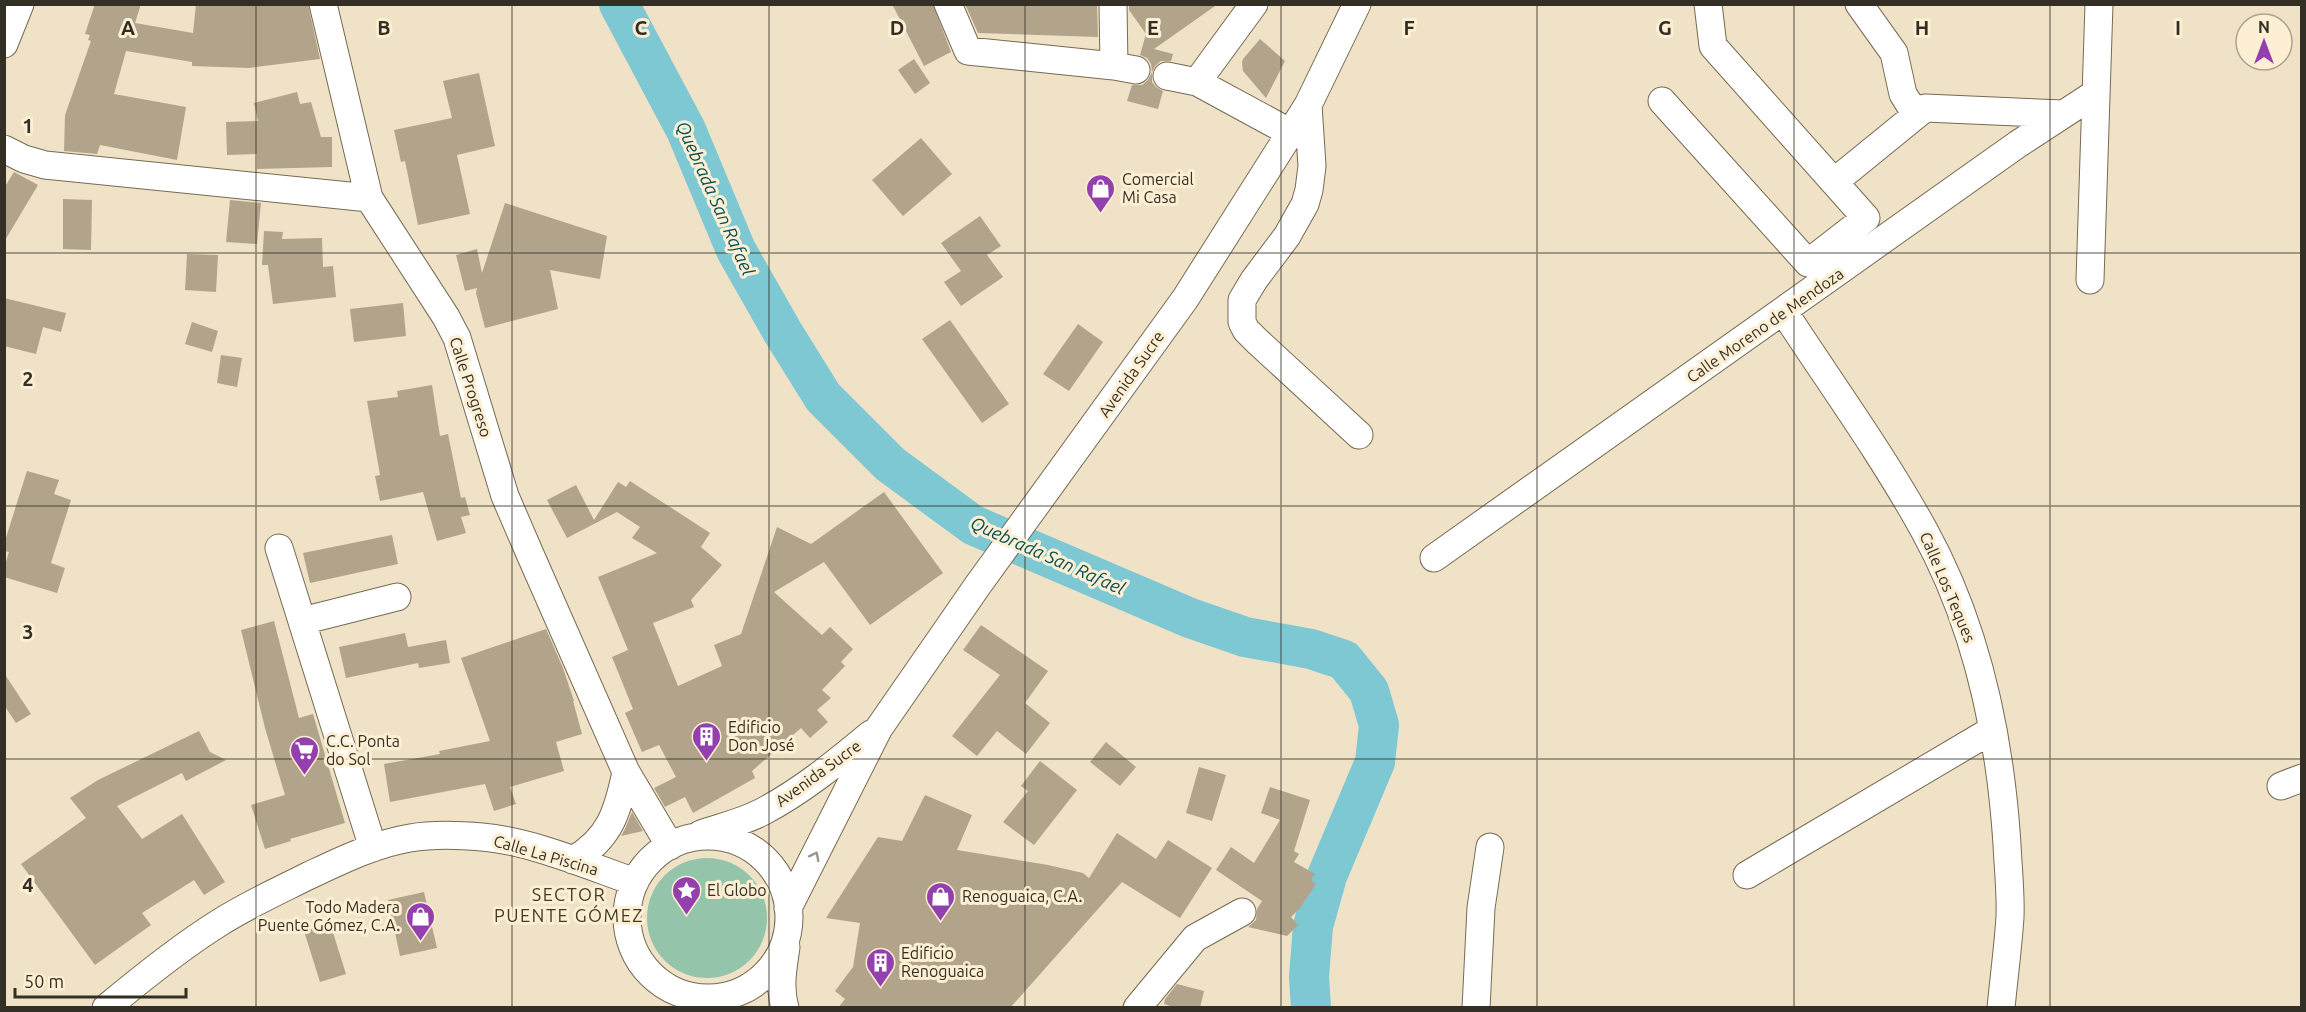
<svg xmlns="http://www.w3.org/2000/svg" width="2306" height="1012" viewBox="0 0 2306 1012" font-family="Ubuntu,sans-serif">
	<style>
		.green { fill: #94c5aa }
		.lines { fill: none; stroke-linecap: round; stroke-linejoin: round }
		.river { stroke: #7dc8d2; stroke-width: 40 }
		.building { fill: #b1a48b }
		.minor-casing { stroke: #766a52; stroke-width: 29 }
		.minor { stroke: #fff; stroke-width: 27 }
		.oneway { stroke: #9a9792 }
		.grid { fill: none; stroke: #342f24; stroke-width: 1.5; stroke-opacity: 0.55 }
		.labels { text-anchor: middle; dominant-baseline: central; stroke-width: 6; stroke-linejoin: round; paint-order: stroke }
		.poi-label { font-size: 16px; fill: #342f24; stroke: #fdefd4; text-anchor: start }
		.street-label { font-size: 16px; fill: #342f24; stroke: #fdefd4 }
		.water-label { font-size: 18px; font-style: italic; fill: #064d54; stroke: #fdefd4 }
		.neighbourhood-label { font-size: 18px; letter-spacing: 1.5px; fill: #463b25; stroke: #fdefd4 }
		.grid-label { font-size: 20px; text-anchor: middle; font-weight: bold; fill: #342f24; stroke: #fdefd4; stroke-width: 6; stroke-linejoin: round; paint-order: stroke }
	</style>
	<rect width="100%" height="100%" fill="#efe2c7"/>
	<path class="green" d="M647 918a60 60 0 1 1 120 0a60 60 0 1 1-120 0Z"/>
	<g class="lines">
		<path class="river" d="M619,4l67,126 50,120 46,81 41,66 67,67 83,61 217,93 55,19 66,12 33,11 25,31 10,34 -4,37 -48,114 -14,50 -4,51 2,31"/>
	</g>
	<path class="building" d="M95,4h46l-6,19 58,10 3,-29h112l12,55 -71,9 -57,-2v-4l-66,-11 -12,43 72,13 -9,53 -77,-15 -3,9 -33,-3 1,-36 26,-74 -3,-1 2,-5 -5,-1z
		M892,4h41l18,48 -27,14z
		M965,4h132l1,33 -120,-4z
		M1129,4h89l-64,45 19,5 -2,7h-10l-6,5 -3,6v10l4,5 7,4 -5,18 -31,-8 5,-16h10l6,-5 4,-8 -1,-8 -4,-6 -7,-3 6,-21 -17,-24z
		M1260,39l25,22 -19,37 -23,-27 -1,-8 1,-4z
		M914,59l16,24 -15,11 -17,-24z
		M479,73l16,73 -38,9 13,59 -52,11 -13,-64 -4,1 -7,-32 58,-12 -9,-37z
		M297,92l3,12 11,-2 10,35h11v30l-75,2v-15l-30,1 -1,-33 32,-1 -4,-18z
		M921,138l31,36 -49,42 -31,-36z
		M14,172l24,13 -34,57v-54z
		M63,199l29,1 -1,50 -28,-1z
		M230,200l31,3 -4,41 -31,-2z
		M505,203l102,33 -7,43 -50,-9 8,39 -73,19 -9,-35 1,-5 -12,3 -9,-36 21,-6 5,24z
		M980,216l21,30 -14,9 16,22 -42,29 -17,-24 17,-11 -20,-28z
		M264,231l19,1 -1,7 40,-1 1,29 10,-1 3,31 -63,7 -5,-39h-6z
		M187,254l31,1 -2,37 -31,-2z
		M4,298l62,15 -5,19 -18,-5 -7,27 -32,-8z
		M403,303l3,33 -52,6 -4,-33z
		M950,320l59,84 -27,19 -60,-84z
		M192,322l26,9 -6,21 -27,-8z
		M1078,324l25,18 -34,49 -26,-17z
		M221,355l21,3 -5,29 -20,-4z
		M432,385l8,51 8,-2 13,64 4,-1 5,18 -9,2 5,16 -29,8 -14,-49 -43,9 -5,-25 5,-1 -13,-74 31,-4 -1,-6z
		M27,471l32,9 -5,14 17,6 -20,63 14,5 -8,25 -53,-16v-9l5,-16 -5,-1v-7z
		M630,481l80,52 -9,14 21,18 -31,35 3,7 -41,16 25,63 44,-20 -8,-21 27,-11 36,-107 34,17 73,-52 59,81 -73,52 -46,-63 -50,30 48,43 8,-8 23,22 -12,13 4,4 -23,24 9,8 -14,12 11,12 -18,16 -9,-10 -49,43 3,7 -62,35 -8,-16 -20,10 -11,-19 22,-11 -17,-32 -17,7 -17,-39 8,-4 -21,-52 16,-7 -30,-73 59,-24 -25,-15 8,-11 -23,-15 -50,26 -20,-38 29,-15 18,35 24,-38 8,5z
		M392,535l6,29 -88,19 -7,-30z
		M274,621l25,97 14,-4 32,109 -55,16 1,2 -26,8 -14,-44 34,-10 -20,-67 -24,-98z
		M981,625l67,46 -23,32 25,20 -24,31 -29,-23 -20,25 -25,-20 48,-61 -37,-25z
		M546,629l17,39 11,33h-1l9,33 -26,8 8,29 -54,16 6,17 -22,7 -9,-27 -95,18 -6,-38 56,-10 -1,-3 51,-10 -29,-83z
		M405,633l3,14 38,-7 4,23 -31,5 -1,-5 -72,15 -7,-31z
		M4,673l27,41 -15,9 -12,-18z
		M199,731l11,21 16,8 -40,21 -4,-8 -65,33 25,33 40,-25 43,68 -21,13 -10,-15 -52,33 9,12 -56,40 -74,-101 65,-46 -16,-20 28,-18z
		M1106,742l30,25 -16,19 -30,-24z
		M1040,761l37,29 -43,55 -31,-23 25,-31 -7,-5z
		M1199,767l27,8 -14,46 -26,-8z
		M1270,787l40,13 -16,51 5,3 -5,8 21,12 -4,6 5,4 -16,24 -9,9 7,8 -11,11 -39,-9 8,-7 1,-11 5,-8 -46,-31 15,-23 23,16 26,-43 -19,-7z
		M925,795l47,20 -15,35 91,15 35,8 6,5 28,-45 39,26 12,-19 44,28 -32,50 -58,-36 -112,126h-172l7,-9 -10,-8 18,-24 7,-44 -34,-5 52,-81 24,4z
		M632,812l11,19 -22,5 4,-7z
		M424,892l13,56 -37,8 -12,-56z
		M330,923l16,51 -26,8 -16,-51z
		M1177,984l27,7 -4,17h-23l-13,-4 1,-5z"/>
	<g class="lines">
		<defs>
			<path id="minor" d="M323,4l46,194 77,119 11,21 48,158 25,58 96,218 44,74
				M948,4l20,47 146,15 22,4
				M1113,4l1,62
				M1859,4l35,49 9,41 13,21
				M4,44l16,-40
				M1167,76l30,6 94,51
				M1197,82l57,-78
				M1662,101l146,162 58,-45 -153,-172 -5,-42
				M1308,105l4,61 -3,24 -4,14 -18,32 -33,44 -12,20v22l4,8 11,11 102,94
				M4,149l20,10 21,6 324,33
				M1834,182l91,-74 138,6
				M2090,280l9,-276
				M1784,312c47,72 98,142 140,218 53,96 76,206 83,314 1,24 4,49 3,73 -2,30 -6,60 -9,91
				M279,548l94,300
				M1434,558l584,-414 78,-51
				M302,621l95,-24
				M2281,786l21,-8
				M701,834c20,-7 42,-12 61,-22 40,-21 74,-49 109,-78
				M627 917a81 81 0 1 1 162 0a81 81 0 1 1-162 0Z
				M573,860c37,-21 45,-49 53,-88
				M1747,875l245,-145
				M788,908l91,-180 99,-143 207,-286 123,-194 49,-101
				M106,1008c36,-30 73,-60 113,-85 28,-18 59,-32 89,-47 32,-15 66,-32 102,-38 23,-4 49,-3 72,-1 49,4 107,29 153,45
				M785,1008c-6,-21 -2,-40 1,-61
				M1137,1008l58,-70 47,-26
				M1476,1008l5,-100 9,-61"/>
		</defs>
		<use href="#minor" class="minor-casing"/>
		<use href="#minor" class="minor"/>
	</g>
	<defs><path id="oneway-chevron" d="M-2-3.5L2.5 0L-2 3.5" fill="none" stroke-width="1.6" stroke-linecap="round" stroke-linejoin="round" transform="scale(1.5)"/></defs>
	<use class="oneway" href="#oneway-chevron" transform="translate(815 856) rotate(-63)"/>
	<path class="grid" d="M256,4v1004M512,4v1004M769,4v1004M1025,4v1004M1281,4v1004M1537,4v1004M1794,4v1004M2050,4v1004M4,253h2298M4,506h2298M4,759h2298"/>
	<defs>
		<symbol id="shop-pin" viewBox="-11 -11 22 30"><path d="M0 17L-7.5 6A9.5 9.5 0 1 1 7.5 6Z" fill="#9340ae" stroke="#fdefd4"/><path d="M-5-2.5h2.3a2.7 3.5 0 0 1 5.4 0H5L5.5 6h-11ZM-1.5-2.5h3a1.5 2.3 0 0 0-3 0Z" fill="#fff"/></symbol>
		<symbol id="building-pin" viewBox="-11 -11 22 30"><path d="M0 17L-7.5 6A9.5 9.5 0 1 1 7.5 6Z" fill="#9340ae" stroke="#fdefd4"/><path d="M-4-6H4V6H1V3H-1V6H-4ZM-2.5-4.3h1.7v1.8h-1.7ZM.8-4.3h1.7v1.8H.8ZM-2.5-1h1.7V.8h-1.7ZM.8-1h1.7V.8H.8Z" fill="#fff"/></symbol>
		<symbol id="supermarket-pin" viewBox="-11 -11 22 30"><path d="M0 17L-7.5 6A9.5 9.5 0 1 1 7.5 6Z" fill="#9340ae" stroke="#fdefd4"/><path d="M-6-5.5h2.5l.6 2H6L4.5 2H-2.5L-4.4-4H-6ZM-1.5 3.2a1.3 1.3 0 1 0 .1 0ZM3 3.2a1.3 1.3 0 1 0 .1 0Z" fill="#fff"/></symbol>
		<symbol id="sight-pin" viewBox="-11 -11 22 30"><path d="M0 17L-7.5 6A9.5 9.5 0 1 1 7.5 6Z" fill="#9340ae" stroke="#fdefd4"/><path d="M0-6L1.8-2.2L6-1.7L2.9 1.2L3.7 5.4L0 3.3L-3.7 5.4L-2.9 1.2L-6-1.7L-1.8-2.2Z" fill="#fff"/></symbol>
	</defs>
	<g fill-rule="evenodd">
		<use href="#shop-pin" x="1084" y="172" width="33" height="45"/>
		<use href="#building-pin" x="690" y="720" width="33" height="45"/>
		<use href="#supermarket-pin" x="288" y="734" width="33" height="45"/>
		<use href="#sight-pin" x="670" y="874" width="33" height="45"/>
		<use href="#shop-pin" x="924" y="880" width="33" height="45"/>
		<use href="#shop-pin" x="404" y="900" width="33" height="45"/>
		<use href="#building-pin" x="864" y="946" width="33" height="45"/>
	</g>
	<g class="labels">
		<g class="poi-label">
			<text x="1122" y="179">Comercial<tspan x="1122" dy="18">Mi Casa</tspan></text>
			<text x="728" y="727">Edificio<tspan x="728" dy="18">Don José</tspan></text>
			<text x="326" y="741">C.C. Ponta<tspan x="326" dy="18">do Sol</tspan></text>
			<text x="707" y="890">El Globo</text>
			<text x="962" y="896">Renoguaica, C.A.</text>
			<text x="400" y="907" text-anchor="end">Todo Madera<tspan x="400" dy="18">Puente Gómez, C.A.</tspan></text>
			<text x="901" y="953">Edificio<tspan x="901" dy="18">Renoguaica</tspan></text>
		</g>
		<g class="street-label">
			<text transform="translate(1765 325) rotate(-35)">Calle Moreno de Mendoza</text>
			<text transform="translate(1131 374) rotate(-55)">Avenida Sucre</text>
			<text transform="translate(471 387) rotate(72)">Calle Progreso</text>
			<text transform="translate(1948 587) rotate(67)">Calle Los Teques</text>
			<text transform="translate(818 773) rotate(-36)">Avenida Sucre</text>
			<text transform="translate(546 855) rotate(16)">Calle La Piscina</text>
		</g>
		<g class="water-label">
			<text transform="translate(716 198) rotate(66)">Quebrada San Rafael</text>
			<text transform="translate(1048 555) rotate(24)">Quebrada San Rafael</text>
		</g>
		<g class="neighbourhood-label">
			<text x="569" y="894">SECTOR<tspan x="569" dy="21">PUENTE GÓMEZ</tspan></text>
		</g>
	</g>
	<g class="grid-label">
		<text x="128" y="35">A</text>
		<text x="384" y="35">B</text>
		<text x="641" y="35">C</text>
		<text x="897" y="35">D</text>
		<text x="1153" y="35">E</text>
		<text x="1409" y="35">F</text>
		<text x="1665" y="35">G</text>
		<text x="1922" y="35">H</text>
		<text x="2178" y="35">I</text>
		<text x="28" y="133">1</text>
		<text x="28" y="386">2</text>
		<text x="28" y="639">3</text>
		<text x="28" y="892">4</text>
	</g>
	<rect width="2306" height="1012" fill="none" stroke="#342f24" stroke-width="12"/>
	<g transform="translate(2264 42)"><circle r="28" fill="#fdefd4" stroke="#ada28e" stroke-width="1.5"/>
	<path d="M0-4.5L10 22L0 15L-10 22Z" fill="#9340ae"/>
	<text y="-9" font-size="16" font-weight="bold" text-anchor="middle" fill="#342f24">N</text>
	</g>
	<path d="M15 988v9h171v-9" fill="none" stroke="#342f24" stroke-width="3"/>
	<text x="24" y="988" font-size="18" fill="#342f24" stroke="#fdefd4" stroke-width="4.5" paint-order="stroke">50 m</text>
</svg>
